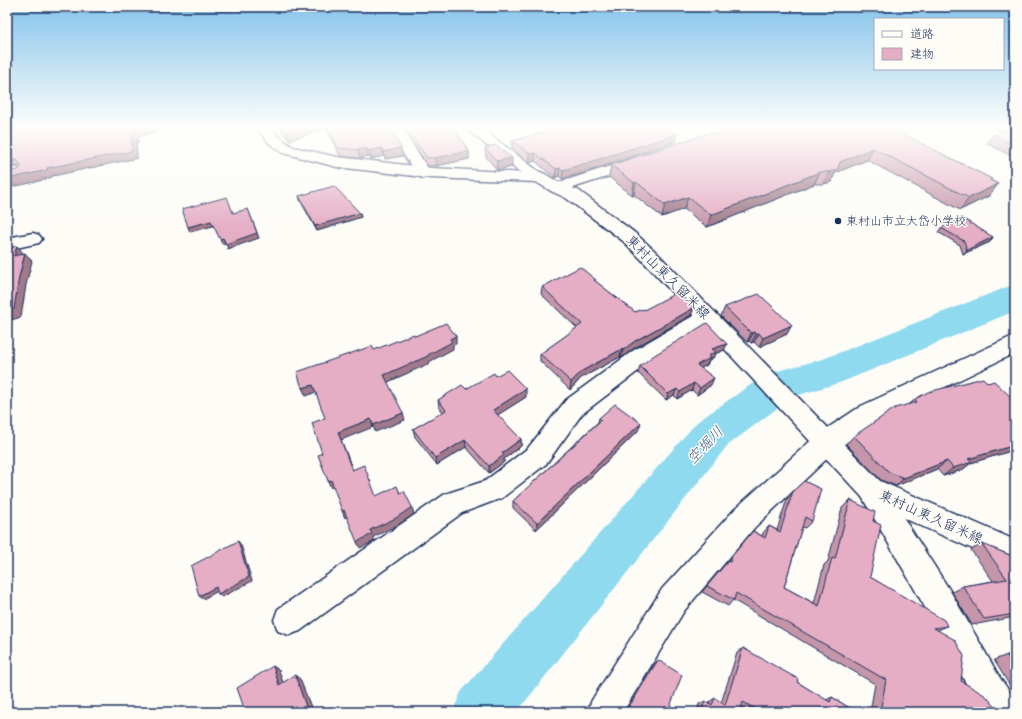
<svg xmlns="http://www.w3.org/2000/svg" width="1022" height="719" viewBox="0 0 1022 719" font-family="Sriracha,'Klee One',sans-serif">
	<style>
		.lines { fill: none; stroke-linecap: round; stroke-linejoin: round }
		.river { fill: #8fdaef; fill-rule: evenodd }
		.minor-casing { stroke: #1b2f5e; stroke-width: 3 }
		.secondary-casing { stroke: #1b2f5e; stroke-width: 3 }
		.minor { fill: #fdfcf7; fill-rule: evenodd }
		.secondary { fill: #fdfcf7; fill-rule: evenodd }
		.wall { fill: #c596a9; stroke: #1b2f5e }
		.shaded-wall { fill: #a07a8a; stroke: #1b2f5e }
		.building { fill: #e5aec5; stroke: #1b2f5e }
		.poi-dot { fill: #1b2f5e; stroke: #fdfcf7; stroke-width: 1.5 }
		.labels { text-anchor: middle; dominant-baseline: central; stroke-width: 3; stroke-linejoin: round; paint-order: stroke }
		.far-poi-label { font-size: 12px; fill: #1b2f5e; stroke: #fdfcf7; text-anchor: start }
		.street-label { font-size: 14px; fill: #1b2f5e; stroke: #fdfcf7 }
		.water-label { font-size: 15px; font-style: italic; fill: #385a82; stroke: #fdfcf7 }
	</style>
	<rect width="100%" height="100%" fill="#fdfcf7"/>
	<filter id="ink" filterUnits="userSpaceOnUse"><feTurbulence type="fractalNoise" baseFrequency=".025" numOctaves="2"/><feDisplacementMap in="SourceGraphic" scale="8" xChannelSelector="R" yChannelSelector="G"/><feConvolveMatrix kernelMatrix="1 2 1 2 8 2 1 2 1" color-interpolation-filters="sRGB"/></filter>
	<g filter="url(#ink)">
		<g class="lines">
			<path class="river" d="M1015,284v27l-173,71 -50,15 -65,49 -210,266h-64l8,-20 236,-270 69,-48 57,-15z"/>
			<defs>
				<path id="minor" d="M387,127h14l30,46 -2,3 -6,2 -6,-2z
					M464,127h16l58,44 7,3 2,3 -2,3 -6,2 -13,-5z
					M639,157l5,2 3,3 -3,3 -87,28 -6,-2 -2,-3 2,-3z
					M33,233l6,2 3,4 -3,4 -32,7v-12z
					M707,310l7,2 3,5 -3,5 -64,40 -68,52 -36,50 -44,34 -40,15 -162,118 -11,4 -11,-4 -4,-11 4,-11 167,-115 40,-13 43,-33 38,-48 68,-50 66,-38z
					M1015,335v18l-138,67 -42,31 -80,76 -71,84 -61,101h-36l5,-12 70,-111 73,-80 82,-74 44,-29z
					M871,477l9,4 69,108 51,89 15,21v13h-31l-8,-10 -49,-91 -65,-114 -4,-8 4,-8z"/>
				<path id="secondary" d="M256,127h15l8,10 14,10 44,10 95,11 113,6 18,11 15,5 57,43 20,18 225,230 135,59v28l-116,-52 -37,-19 -221,-238 -18,-18 -57,-43 -15,-7 -15,-9 -104,-4 -95,-11 -54,-14 -14,-10z"/>
			</defs>
			<use href="#minor" class="minor-casing"/>
			<use href="#secondary" class="secondary-casing"/>
			<use href="#minor" class="minor"/>
			<use href="#secondary" class="secondary"/>
		</g>
		<path class="wall" d="M7,127l131,10v5h-2l1,16 -85,18v1l-17,5 -17,-12 2,-3h-3l-10,2z
			M278,127h111l14,29 -18,3 -1,-3 -13,3 -3,-3 -8,2 -20,-2 -12,-24 -1,-3 -38,11z
			M402,127h51l16,24v8l-33,7h-8z
			M889,127l109,57 -9,12 -29,14 -93,-50 -32,13 -4,9 -8,2h-9l-107,43 -23,-18 -22,8 -28,-22h-2l-23,-18 2,-12 105,-30z
			M992,127h23v39l-6,-3 4,-6 -26,-14 6,-8 9,-3z
			M512,141l163,1 -89,30 -24,7 -3,-3 -4,2 -20,-17 -6,2 -17,-14z
			M485,148l27,19 -15,3 -11,-13z
			M299,196l61,17 1,4 -44,14 -17,-31z
			M941,228l52,9 -3,5 -27,12 -3,-9 -22,-13z
			M595,281l40,31 9,-2 50,-2 -3,7 -58,34 -12,9 -1,-1 -39,21 -11,12 -30,-29v-7l37,-26 -36,-34 1,-7z
			M725,307l62,27 -28,13 -5,-5 -3,1 -2,-2 -2,1 -26,-26z
			M727,344l-3,6 -9,4 -2,4 -4,2 -2,5 -6,3 10,17 -14,10 -5,-5 -15,9 -3,-4 -8,5 -28,-27 2,-7z
			M496,376l30,21 -29,18 24,24v7l-17,13v3l-15,11 -23,-26 -29,18 -22,-28 -2,-8 30,-17 -4,-5 -1,-7 28,-11z
			M988,383l27,18v49h-1l-43,13 -9,7 -19,6 -6,-7 -41,17 -15,-6 -35,-36 8,-8 56,-32 5,-5z
			M599,418l39,13 -102,99 -23,-22v-7l85,-79z
			M793,491l19,30 -7,7 -3,-1 -18,60 30,16 10,-38 4,-4 14,-53 8,-8 23,21 -3,56 77,49 -9,4 23,51 36,28 5,3h-132l5,-28 -142,-84 -5,6 -26,-14 51,-61 9,5 1,-3 6,-7 8,4 10,-31z
			M982,544l33,13v60l-43,8 -20,-33 11,-6 30,-5 -22,-31z
			M743,648l83,52 6,-3 24,15h-108l-7,-4 -1,4h-43l2,-8 6,-3 4,2v-1l6,-4 6,5 16,-50z
			M1015,652v42l-21,-34z
			M658,660l10,52h-41l-2,-1 29,-47z"/>
		<path class="shaded-wall" d="M141,127h30l-33,10v5h-2l1,16 -85,18v1l-17,5 -28,6v-9l40,-11 85,-33 2,-6z
			M303,127h23l1,2 -38,11 -3,-8z
			M677,134l-2,8 -89,30 -24,7 1,-9z
			M366,148l2,8 -8,2 -2,-8z
			M382,148l2,8 -13,3 -2,-8z
			M401,148l2,8 -18,3 -1,-7z
			M873,148l-6,12 -32,13 -4,9 -8,2 6,-12 11,-10z
			M469,151v8l-33,7 -1,-8z
			M535,153v8l-6,2 1,-9z
			M512,158v9l-15,3v-9z
			M11,159l6,8 -10,2v-9z
			M560,168l-1,8 -4,2 1,-9z
			M820,172l-6,12 -107,43 4,-12z
			M636,182l-2,13h-2l2,-12z
			M998,184l-9,12 -29,14 9,-12z
			M688,197l-4,12 -22,8 3,-12z
			M248,209l11,29 -31,11 -2,-5z
			M360,213l1,4 -44,14 -2,-5z
			M211,221l2,5 -23,6 -2,-5z
			M993,237l-3,5 -27,12 4,-4z
			M223,238l2,5 -3,1 -2,-5z
			M17,246l7,8 -10,2z
			M25,253l7,8 -6,24 -5,32 -13,4 -1,15v-25l12,-34z
			M694,308l-3,7 -58,34 -12,9 2,-8 12,-9z
			M792,325l-5,9 -28,13 4,-9z
			M754,332l-5,9 -2,1 4,-9z
			M759,333l-5,9 -3,1 5,-9z
			M456,336v8l-3,1v4l-24,13 1,1 -44,20 -2,-8 66,-36z
			M727,344l-3,6 -9,4 -2,4 -4,2 -2,5 -13,7 3,-7 11,-9 4,-7z
			M622,349l-2,8 -39,21 -11,12 1,-8 11,-11z
			M714,378l-3,7 -14,10 3,-7z
			M694,383l-2,7 -15,9 3,-7z
			M313,385l3,7 -10,4 -4,-8z
			M526,389v8l-33,21v-8z
			M677,389l-3,6 -8,5 2,-6z
			M403,413l2,7 -30,12 -2,-7z
			M371,419l2,8 -32,13 14,36 -17,-44z
			M641,423l-3,8 -102,99 1,-7z
			M521,439v7l-17,13v3l-15,11v-7l13,-13z
			M465,440l1,7 -29,18 -2,-7z
			M1015,445l-1,5 -43,13 -9,7 -19,6 10,-8 15,-9z
			M947,461l-10,8 -41,17 8,-8z
			M331,480l3,6 -3,2 -3,-7z
			M412,507l2,7 -16,11 -25,12 2,4 -15,7 -3,-6 13,-12z
			M344,510l3,7 -2,1 -3,-7z
			M238,541l3,4 11,36 -30,16 -4,-3z
			M216,587l4,3 -17,9 -4,-3z
			M273,666l6,4 6,19 -6,-4z
			M295,675l5,4 13,33h-5z"/>
		<path class="building" d="M7,127h134l-7,2v6h-2v16l-85,17v2l-17,4 -23,5v-7l11,-2 3,-4 -3,-5 -7,-2 -4,1z
			M282,127h21l-17,5z
			M327,127h62l12,21 -17,4 -2,-4 -13,3 -3,-3 -8,2 -20,-2z
			M406,127h47l16,24 -34,7h-8z
			M561,127h106l10,7 -90,29 -24,7 -3,-2 -4,1 -21,-16 -5,1 -18,-13z
			M740,127h149l103,52 -2,1 8,4 -29,14 -96,-50 -33,14 -3,8 -8,2h-9l-109,43 -23,-18 -23,8 -29,-23 -2,1 -23,-18 101,-33 4,3z
			M1015,127v19l-22,-11z
			M495,145l17,13 -15,3 -12,-13z
			M334,186l26,27 -45,13 -16,-30z
			M227,197l6,16 15,-4 9,24 -31,11 -3,-6 -3,1 -9,-18 -23,6 -6,-18z
			M962,218l31,19 -26,13 -3,-9 -23,-13z
			M17,246l-3,10 11,-3 -6,24 -5,32 -7,2v-63z
			M580,267l16,13h-2l41,32 8,-3 1,1 34,-18 16,16 -59,33 -12,9 -1,-1 -40,22 -11,11 -31,-28 42,-30 -40,-37z
			M759,294l33,31 -29,13 -4,-5 -3,1 -2,-2 -3,1 -26,-26z
			M446,323l10,13 -6,3 2,3 -24,13v1l-44,19 19,38 -30,12 -2,-6 -33,13 14,38 12,-5 12,31 21,-10 3,7 4,-2 8,16 -16,11 -26,12 2,4 -15,8 -13,-32 -2,1 -11,-31 -3,1 -10,-26 4,-2 -10,-30 13,-5 -12,-33 -11,3 -5,-16 75,-26 2,4 40,-16 1,2z
			M707,323l20,21 -15,5 4,3 -8,4 2,2 -13,7 17,13 -14,10 -6,-5 -14,9 -3,-3 -9,5 -28,-28 13,-10z
			M507,370l19,19 -33,21 28,29 -19,14 2,2 -15,11 -24,-26 -30,18 -22,-29 33,-19 -8,-10 24,-15 4,4 28,-16 2,3z
			M983,378l5,5 6,-2 21,20v44l-47,14 4,3 -19,6 -6,-7 -43,17 -15,-6 -35,-36 41,-28 22,-6 -2,-3 13,-7z
			M615,404l26,19 -104,100 -24,-22 88,-81 -2,-2z
			M804,481l17,8 -9,32 -7,-4 -21,70 35,19 13,-48 3,1 15,-59 25,12 -2,9 8,4 -11,52 74,43 3,6 -13,2 21,12 9,16 -3,25 25,15 11,13 4,1 1,2h-122l6,-32 -150,-87 -2,7 -27,-14 21,-25 2,1 2,-6 21,-25 12,7 4,-12 11,6 13,-41z
			M238,541l11,36 -31,17 -2,-7 -17,9 -8,-30z
			M982,544l33,13v57l-31,5 -21,-33 44,-7z
			M743,648l55,31 -1,3 33,20 2,-5 24,15h-95l-18,-10 -3,10h-39l4,-11 7,4 3,-7 10,7z
			M1015,652v16l-8,-12z
			M658,660l24,15 -14,37h-32l-7,-5z
			M273,666l6,19 16,-10 13,37h-71l7,-4 -7,-20z"/>
	</g>
	<linearGradient id="sky" x2="0" y2="1"><stop stop-color="#84c3eb"/><stop offset="0.56" stop-color="#fefefb"/><stop offset="1" stop-color="#fefefb" stop-opacity="0"/></linearGradient>
	<rect width="1022" height="228" fill="url(#sky)"/>
	<circle class="poi-dot" cx="838" cy="221" r="4"/>
	<g class="labels">
		<g class="far-poi-label">
			<text x="846" y="221">東村山市立大岱小学校</text>
		</g>
		<g class="street-label">
			<text transform="translate(668 277) rotate(45)">東村山東久留米線</text>
			<text transform="translate(931 517) rotate(24)">東村山東久留米線</text>
		</g>
		<g class="water-label">
			<text transform="translate(705 445) rotate(-46)">空堀川</text>
		</g>
	</g>
	<rect width="1022" height="719" fill="none" stroke="#fdfcf7" stroke-width="24"/>
	<rect x="12" y="12" width="998" height="695" fill="none" stroke="#1b2f5e" stroke-width="1.5" filter="url(#ink)"/>
	<rect x="874" y="18" width="130" height="52" fill="#fdfcf7" stroke="#a3aaba"/>
	<rect x="882" y="31" width="20" height="6" fill="#fdfcf7" stroke="#a3aaba"/>
	<text x="910" y="38" font-size="12" fill="#1b2f5e">道路</text>
	<rect x="882" y="48" width="20" height="12" fill="#e5aec5" stroke="#a3aaba"/>
	<text x="910" y="58" font-size="12" fill="#1b2f5e">建物</text>
</svg>
